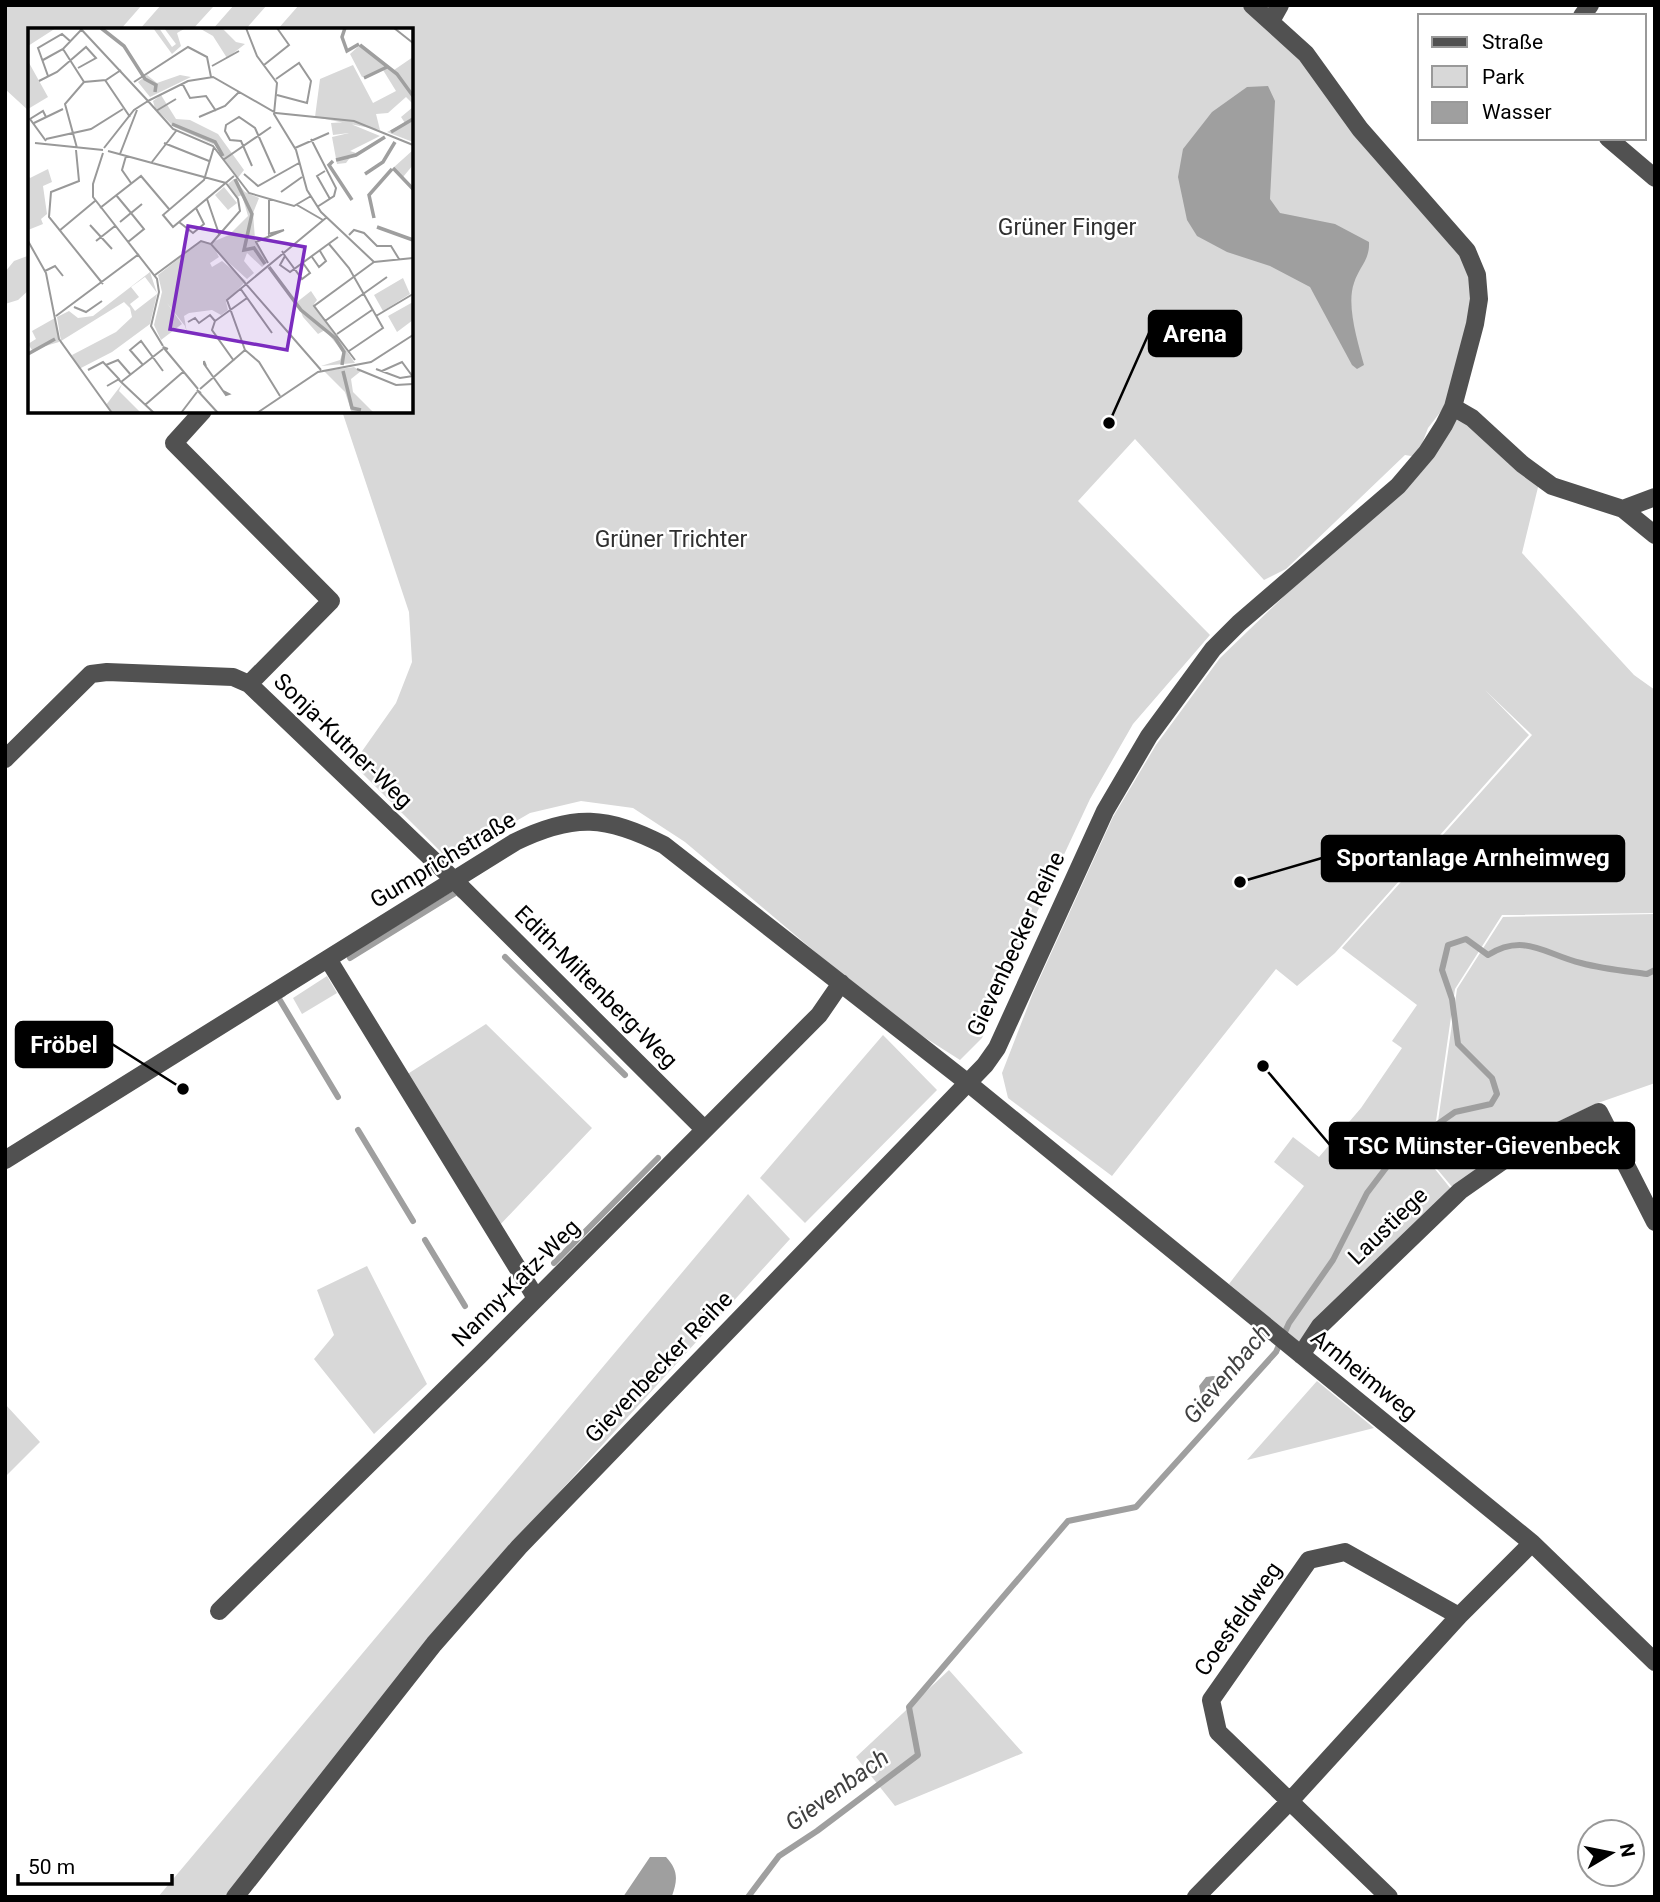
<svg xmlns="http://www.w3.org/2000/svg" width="1660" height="1902" viewBox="0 0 1660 1902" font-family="Roboto,sans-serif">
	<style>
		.green { fill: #d8d8d8 }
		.water { fill: #9f9f9f }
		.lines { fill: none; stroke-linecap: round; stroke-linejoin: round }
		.stream { stroke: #9f9f9f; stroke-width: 6 }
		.minor { stroke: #515151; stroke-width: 18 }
		.labels { text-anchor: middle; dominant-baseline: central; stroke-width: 5; stroke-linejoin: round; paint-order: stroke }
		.park-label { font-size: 23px; fill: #2f2f2f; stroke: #fff }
		.street-label { font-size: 23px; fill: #000; stroke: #fff }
		.water-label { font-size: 24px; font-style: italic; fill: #404040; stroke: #fff }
		.inset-river { fill: none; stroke: #9f9f9f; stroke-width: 3.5 }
		.inset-road { fill: none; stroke: #999; stroke-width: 2 }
		.view { fill: #7b2cbf; fill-opacity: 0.15; stroke: #7b2cbf; stroke-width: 3.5 }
		.inset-edge { fill: none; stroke: #000; stroke-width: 3.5 }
		.leader { fill: none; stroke: #000; stroke-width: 2.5 }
		.callout-dot { fill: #000; stroke: #fff; stroke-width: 2.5 }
		.callout { fill: #000; stroke: #000; stroke-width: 2.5 }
		.callout-label { font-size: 24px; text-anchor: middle; font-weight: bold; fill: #fff }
	</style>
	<rect width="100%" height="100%" fill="#fff"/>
	<path class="green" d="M5,5h137l-22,25h-90v82l-25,-23z
		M161,5h50l2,2 -21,23h-53z
		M234,5h33l-22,25h-33z
		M299,5h943l27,20 28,31 163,196 15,40 -23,105 -24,31 -11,29 -12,-2 -119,114 -22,11 -129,-141 -57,62 132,134 -77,89 -43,75 -86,184 -22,55 -22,22 -69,-44 -206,-174 -52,-34 -52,-7 -51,12 -81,47 -96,-96 43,-61 16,-41 -3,-50 -67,-201h69v-381h-134z
		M30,255v34l-12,11 -13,4v-32l9,-11z
		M1462,408l78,71 -18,74 112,122 21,15v223l-153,2 -47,74 -25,174 21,26 -143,160 -79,-65 75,-98 -30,-24 19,-25 26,20 42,-49 41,-60 -10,-7 25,-36 -75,-57 190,-213 -47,-45 44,45 -194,218 -38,33 -21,-17 -164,207 -104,-78 -6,-25 31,-80 80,-176 43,-72 64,-87 150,-145z
		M1655,914v169l-60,21 -84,40 -58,44 -21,-25 25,-174 46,-72z
		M327,976l10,17 -35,21 -9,-16z
		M486,1024l106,104 -94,99 -92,-152z
		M883,1035l54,55 -132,133 -45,-45z
		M748,1194l42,45 -246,270 -310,388h-76z
		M367,1266l60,118 -53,50 -60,-75 20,-24 -17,-45z
		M1317,1381l57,47 -127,32z
		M5,1404l35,38 -35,35z
		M949,1670l74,83 -128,53 -39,-49z"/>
	<path class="water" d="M1268,86l7,15 -5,98 10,14 55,11 34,18c1,18 -10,25 -15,41 -8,22 4,60 10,82l-7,4 -5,-4 -42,-78 -40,-21 -43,-14 -30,-16 -10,-16 -9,-43 5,-28 29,-37 35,-25z
		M1213,1376l6,1 3,4 -1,11 -9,8h-10l-3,-14 7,-9z
		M650,1857h16c12,13 12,22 6,39l-49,1z"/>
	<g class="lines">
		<path class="stream" d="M505,957l120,118
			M350,958l107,-66 3,3
			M283,994l-5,3 60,100
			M358,1130l55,91
			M425,1240l40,66
			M554,1263l104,-105
			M748,1897l31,-41 38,-25 101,-76 -9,-48 159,-186 68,-14 140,-155 13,-29 44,-63 34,-67 31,-41 57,-40 36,-8 6,-10 -5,-16 -34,-34 -6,-45 -10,-29 6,-25 18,-6 22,16c37,-23 58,0 93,8 22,6 44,8 66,11l8,-4"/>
		<path class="minor" d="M1582,16l8,-11
			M1271,21l9,-16
			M1608,138l47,40
			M1453,407l19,11 50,46 30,22 71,23 32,-12
			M203,411l-29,32 157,158 -82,83
			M1623,509l32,26
			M5,759l86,-85 16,-2 126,5 16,7 205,196 250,249
			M328,959l208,339
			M5,1160l510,-318c59,-29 92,-26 149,3l304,238 564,460 123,119
			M1301,1355l19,-29 140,-135 57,-40 82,-39 56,110
			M219,1611l260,-255 340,-341 22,-32
			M235,1897l199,-253 85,-97 466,-482 12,-17 108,-237 44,-75 64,-87 26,-26 159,-137 29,-34 17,-27 9,-18 22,-83 4,-25 -2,-24 -10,-24 -107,-122 -54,-75 -54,-49
			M1196,1897l95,-97 168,-184
			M1389,1897l-171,-165 -7,-32 98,-140 36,-8 114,64 73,-73"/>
	</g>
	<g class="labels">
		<g class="park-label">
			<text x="1067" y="227">Grüner Finger</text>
			<text x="671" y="539">Grüner Trichter</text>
		</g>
		<g class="street-label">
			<text transform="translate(343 741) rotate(44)">Sonja-Kutner-Weg</text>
			<text transform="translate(443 860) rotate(-31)">Gumprichstraße</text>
			<text transform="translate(1016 944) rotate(-65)">Gievenbecker Reihe</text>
			<text transform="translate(596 987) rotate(45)">Edith-Miltenberg-Weg</text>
			<text transform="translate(1388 1226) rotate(-44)">Laustiege</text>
			<text transform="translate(516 1283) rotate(-45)">Nanny-Katz-Weg</text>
			<text transform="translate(659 1367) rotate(-46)">Gievenbecker Reihe</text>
			<text transform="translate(1364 1375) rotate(39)">Arnheimweg</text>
			<text transform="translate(1238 1619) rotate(-55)">Coesfeldweg</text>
		</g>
		<g class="water-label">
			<text transform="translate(1227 1374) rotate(-50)">Gievenbach</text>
			<text transform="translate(837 1790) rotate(-36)">Gievenbach</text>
		</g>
	</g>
	<g transform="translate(28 28)">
		<rect width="385" height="385" fill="#fff"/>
		<path d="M0,0h28l-28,18zM125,0h6l13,19 4,-3 -12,-16h22l-9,5 4,13 -9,8zM171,0h23l14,14 9,2 -18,14 -14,-22zM333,16l33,26 19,-13v47l-7,-7 -18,16 -12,1 4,16 -65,-13 5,-38 33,-14 20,38 23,-12 -13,-21 -21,7 -12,-23zM0,33l20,36 -20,12zM119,47l10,8 23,-8 11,2 -41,20 -12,-15zM133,67l15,24 14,1 28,14 26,36 -7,9 -22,-34 -41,-18 -19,-19 -2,-7zM385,79v35l-26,-10 18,-9 -4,-6zM318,94l34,14 -30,15 6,2 30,-16 -27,17 -7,1 -6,8 -9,1 -5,-27 17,-4 -16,2 -2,-12zM385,122v15l-10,12 -10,-9zM20,141l4,13 -9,4 4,28 -6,5 2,5 -15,6v-55l2,3zM206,151l11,13 14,6 -6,15 2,26 12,24 -5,4 -15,-14 -3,8 10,12 -7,6 -31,-28 3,6 -9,6 2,4 10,-6 24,20 -20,21 2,8 -7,5 -9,-5 -23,3 -5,3 3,17 -2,-7 -18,-23 15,21 -21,16 -7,-15 8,-33 -4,-17 43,-34 9,2 19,-8 19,-19 -6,-21 -5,2 -9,-13zM196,159l13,16 -9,7 -13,-15zM122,244l7,21 -12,-16 -14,10 8,10 -9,7 5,7 22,-17 -7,30 -38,28 -33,17 -7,-14 44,-23 16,-15 -2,-9 -6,-6 -63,39 -4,-24 12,-6 9,7 15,-2zM375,250l7,16 -27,17 -9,-16zM283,263l6,9 -3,4 41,59 -34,3 19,-6 3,-8 -18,-22 -7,4 -15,-17 -6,-15zM385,274v18l-16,12 -9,-16zM27,290l4,24 -27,8 -4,-6 8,-5 -4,-8zM326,339l7,4 -10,8 2,13 21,21h-22l-7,-21 -21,-21zM94,356l-3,7 22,22h-28l-7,-8z" fill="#d8d8d8"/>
		<path class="inset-river" d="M73,0l23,18 21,33 11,6 -1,7M317,0l-3,9 5,14 12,-7M332,17l37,29 16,22M336,50l23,-11M144,96l43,18 8,14M363,104l22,-13M308,132l20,-5 29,-18M305,133l-4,4 23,35M365,140l20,21M337,146l18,-12 12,-20M207,151l17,35 -8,36 10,-2 11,16M346,190l-5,-23 23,-26M349,199l36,13M241,239l32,43 34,28 9,14 -2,13M0,326l27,-15M315,343l9,37 9,2"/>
		<path class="inset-road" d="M52,0l68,73 40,-20 25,-4 63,36 78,8 59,24M218,0l11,28 20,27 -3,31 22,36 11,40 14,22 53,50M366,0l19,15M35,21l21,33M15,32l20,-11 19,-20M236,37l25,-20 -12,-17M184,38l27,-15M20,48l-10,-28 24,-14 8,7M248,51l23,-16 12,18 -4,22 -30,-8M77,52l25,37M11,53l18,-9 29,-25 10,11 -18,10M106,54l54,-35 19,10 4,20M154,55l8,15 16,-2 10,15M120,73l25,28 40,17 36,47 45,13 17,-10M128,83l20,-12M171,89l26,-11 14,-14M6,95l29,-14M18,111l45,-10 32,-20M283,111l25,49 -2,8 -17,11M18,113l-16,-22 13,-8 3,6M7,115l68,7M136,115l45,18M186,119l-10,33 -41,35 10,12 61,-51M49,120l-12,-44 19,-22 22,-2 15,-10M76,120l30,-38 14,-9M267,120l34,-15M48,122l3,31 -28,11 -2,25 54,67M80,123l118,32M75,125l-10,31v13l64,82 2,13 -8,34 12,20M92,126l17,-44M98,128l-4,14 9,13M195,132l48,-33M124,134l24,-31M224,138l-11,-25 -11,-1 -5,-9 1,-6 13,-8 16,11 20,45M297,143l-8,5 13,23M216,146l14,12 41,-23M253,164l21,-15M88,167l15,18 11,-9M179,171l12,35M269,177l26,15M72,180l41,-32 28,33M92,194l11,-9 13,16 -16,13M151,194l14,11 11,-9 -8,-16M62,197l22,24M31,203l36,-30M321,207l5,-5 10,3 13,13h14l8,13M241,208v-37M0,213l18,32 13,66 53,74M68,213l19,-15M183,216l29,-33 -2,-12 -12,-16M301,216l20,24 34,60 -34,23M254,223l3,5 -5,9 10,7 48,-35M257,228l17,23 8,-6 -7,-10M284,229l7,10 7,-6 -6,-10M346,234l39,-4M240,235l-12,-21 28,-12 -16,4M17,243l10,-5 8,10M127,247l46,-34 10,3 110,126M212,260l32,45M46,279l12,5 16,-11M28,288l83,-62M348,288l37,-22M297,293l62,-44M160,294l7,-4 4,5 11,-8 5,6M309,306l35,-24M140,321l-5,-2 35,42M327,332l-41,-54 60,-44M206,333l-22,-31 3,-9 32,-23M78,337l12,-5 13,15M115,337l-13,-15 11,-9 22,30M178,338l-2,-5v3l22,31 3,-1 -6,-3M329,341l39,16 17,-1M348,341l24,9 13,-2M60,342l15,-8 16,17 -12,7M354,343l20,-9 11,15M91,352l35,33M93,354l42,-33M172,361l45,-39M173,365l-4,-3 21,23M252,368l-21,-34 -14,-12 -18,-50 100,-83M117,377l38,-33M153,385l16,-21M229,385l61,-41 53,-10 42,-27"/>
		<path class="view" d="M160,198l117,21 -18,103 -117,-21z"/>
		<rect width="385" height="385" class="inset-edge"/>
	</g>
	<path class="leader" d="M1109 423L1149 333M1240 882L1322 858M183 1089L112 1044M1263 1066L1330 1145"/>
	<g class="callout-dot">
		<circle cx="1109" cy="423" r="7"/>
		<circle cx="1240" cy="882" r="7"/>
		<circle cx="183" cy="1089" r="7"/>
		<circle cx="1263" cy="1066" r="7"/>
	</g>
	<g class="callout">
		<rect x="1149" y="311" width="92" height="45" rx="7"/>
		<rect x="1322" y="836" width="302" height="45" rx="7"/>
		<rect x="16" y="1022" width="96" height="45" rx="7"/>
		<rect x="1330" y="1123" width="304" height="45" rx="7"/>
	</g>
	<g class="callout-label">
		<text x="1195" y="342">Arena</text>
		<text x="1473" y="866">Sportanlage Arnheimweg</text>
		<text x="64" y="1053">Fröbel</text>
		<text x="1482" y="1154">TSC Münster-Gievenbeck</text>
	</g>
	<rect width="1660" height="1902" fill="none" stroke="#000000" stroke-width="14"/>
	<rect x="1418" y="14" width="228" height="126" fill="#ffffff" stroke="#999999" stroke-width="2"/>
	<rect x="1432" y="37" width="35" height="10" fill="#515151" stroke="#999999" stroke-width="2"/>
	<text x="1482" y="49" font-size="21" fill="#000000">Straße</text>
	<rect x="1432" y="66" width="35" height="21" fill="#d8d8d8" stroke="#999999" stroke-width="2"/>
	<text x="1482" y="84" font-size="21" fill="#000000">Park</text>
	<rect x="1432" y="102" width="35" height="21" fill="#9f9f9f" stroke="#999999" stroke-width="2"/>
	<text x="1482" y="119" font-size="21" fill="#000000">Wasser</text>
	<g transform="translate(1611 1853) rotate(80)"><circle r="33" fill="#ffffff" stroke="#999999" stroke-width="2"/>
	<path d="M0-5L12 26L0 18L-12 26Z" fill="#000000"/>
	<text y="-10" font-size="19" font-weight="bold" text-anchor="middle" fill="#000000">N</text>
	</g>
	<path d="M18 1874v10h154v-10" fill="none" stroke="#000000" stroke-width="3.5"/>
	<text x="28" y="1874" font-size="21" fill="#000000" stroke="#ffffff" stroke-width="5" paint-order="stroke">50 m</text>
</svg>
